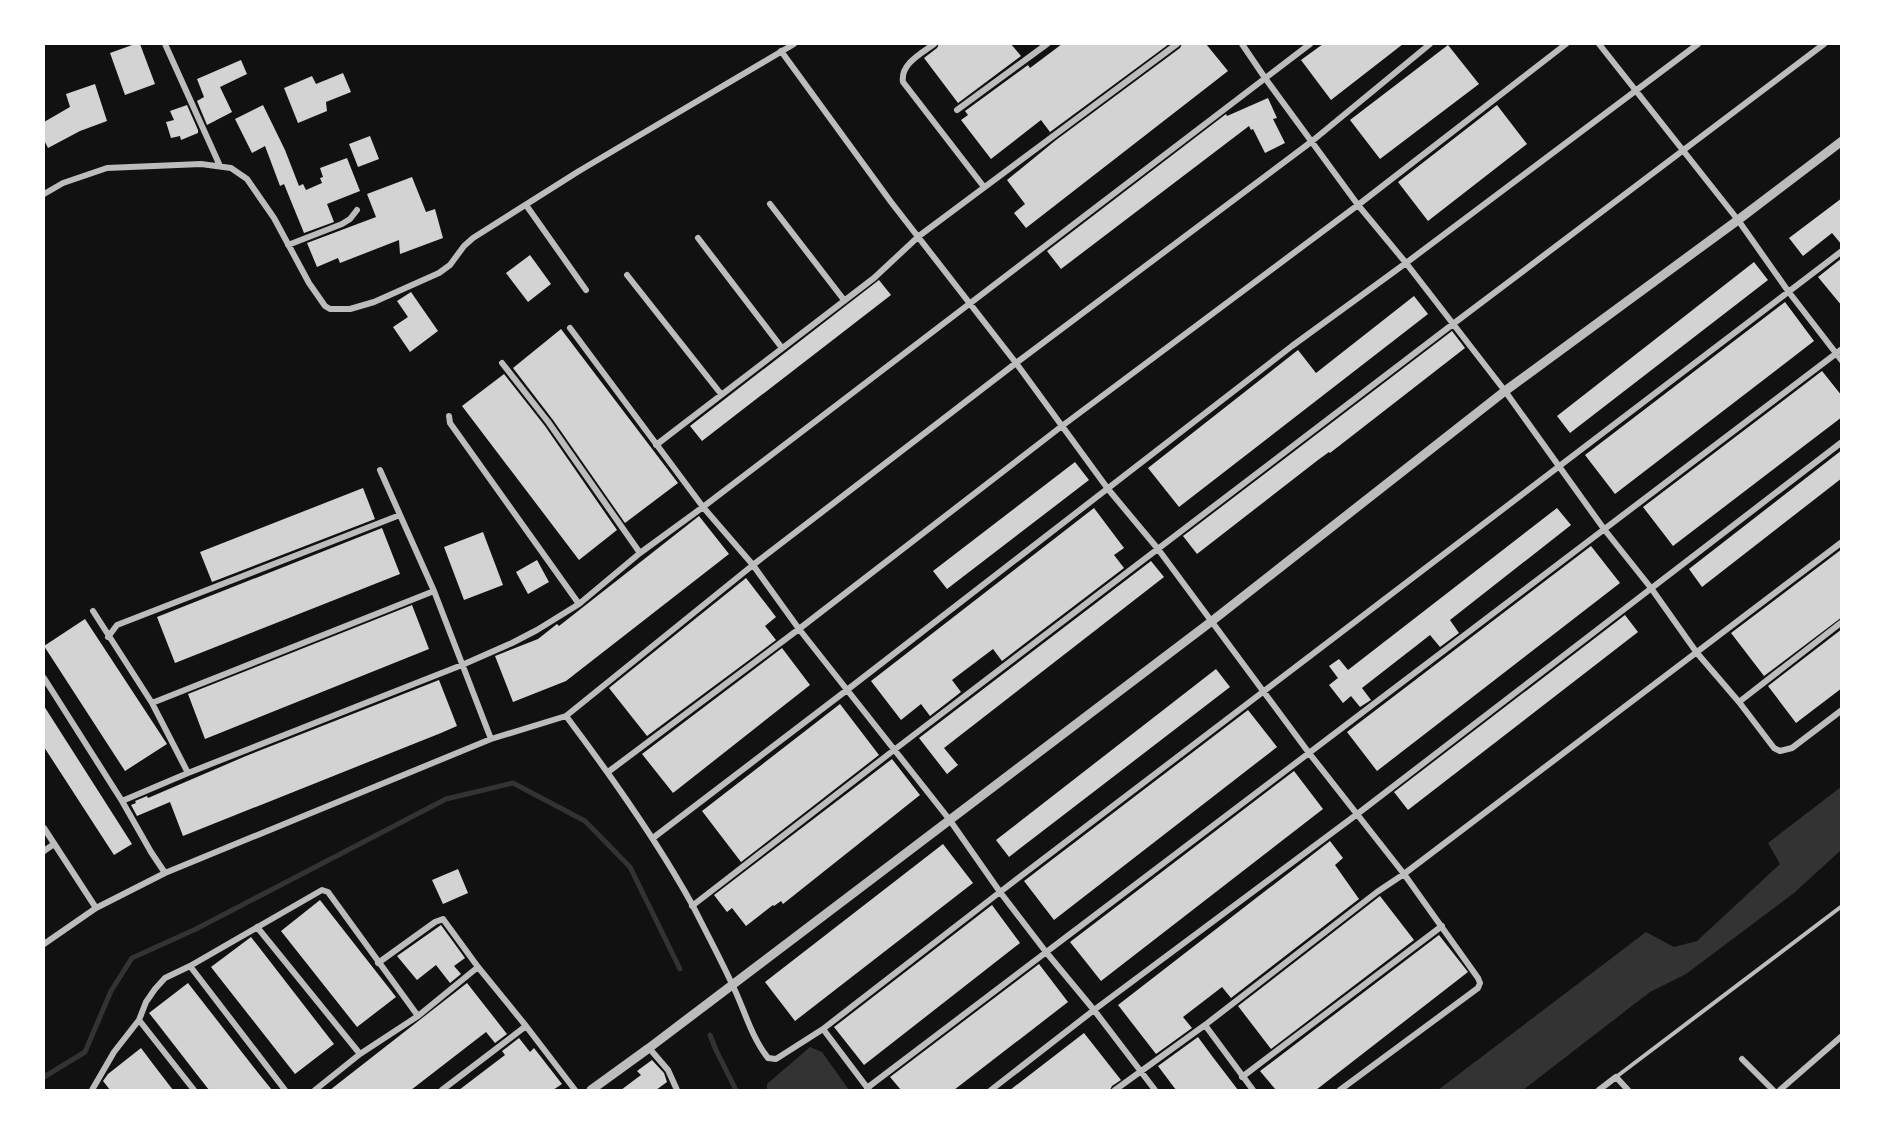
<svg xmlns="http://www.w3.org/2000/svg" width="1885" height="1134" viewBox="0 0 1885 1134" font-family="'Archivo Narrow',sans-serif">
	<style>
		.water { fill: #333 }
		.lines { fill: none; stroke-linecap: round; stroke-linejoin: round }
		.stream { stroke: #333; stroke-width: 5 }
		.building { fill: #d3d3d3 }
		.service { stroke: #bcbcbc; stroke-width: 4 }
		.minor { stroke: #bcbcbc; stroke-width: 6 }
		.tertiary { stroke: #bcbcbc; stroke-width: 9 }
	</style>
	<rect width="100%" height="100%" fill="#111"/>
	<path class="water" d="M1841,787v63l-47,43 -108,81 -36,18 -127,98h-85l208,-158 28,15 23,-6 83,-77 -12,-21z
		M810,1047l12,5 27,38h-82v-6z"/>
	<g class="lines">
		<path class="stream" d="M710,1035l6,15 20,40
			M44,1077l41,-25 26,-61 21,-33 64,-29 250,-130 67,-16 72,38 45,46 50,102"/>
	</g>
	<path class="building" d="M135,44h5l15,40 -30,11 -15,-42z
		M939,44h72l10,12 -63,47 -34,-45 13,-10z
		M1062,44h107l-119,88 -9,-12 -50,39 -30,-39 7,-5 -3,-4 63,-46 2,3z
		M1182,44h24l22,27 -202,157 -12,-15 11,-9 -18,-24 49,-40 124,-92z
		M1323,44h80l-72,56 -30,-40z
		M1448,45l31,39 -99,75 -30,-39z
		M241,60l6,14 -27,13 12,25 -25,13 -10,-24 7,-4 -7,-18z
		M343,73l8,19 -25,10 1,9 -29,12 -14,-35 28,-12 4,8z
		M95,84l12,37 -27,10 -32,17 -4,-8v-18l26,-15 -4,-13z
		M1268,98l9,20 -4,1 12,24 -20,10 -12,-24 -2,1 -2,-4 -188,143 -14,-18 179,-137 1,2z
		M187,105l11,25v3l-17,7 -1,-4 -9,2 -5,-16 8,-2 -4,-9z
		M263,105l22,45 14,36 4,-2 3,6 16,-7 -2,-5 3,-1 -3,-9 27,-10 13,33 -33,13 7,18 -30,11 -20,-49 -4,2 -15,-40 -13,7 -17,-34z
		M1497,105l30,39 -99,77 -30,-39z
		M370,136l9,23 -21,8 -9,-23z
		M412,177l14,35 9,-3 8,29 -43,16 -1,-14 -59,23 -2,-5 -21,9 -10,-24 69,-26 -9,-23z
		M1842,198v47l-10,-12 -29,23 -14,-18z
		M530,255l21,29 -23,18 -22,-29z
		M1842,258v48l-24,-29z
		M1754,262l14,18 -198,153 -13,-17z
		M879,280l12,15 -189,146 -12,-15z
		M411,292l27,39 -28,21 -17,-25 15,-10 -11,-16z
		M1414,296l14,18 -249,193 -31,-39 150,-118 18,23z
		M1785,302l29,39 -199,153 -30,-39z
		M561,329l117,154 -53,40 -72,-103 -40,-52z
		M1452,331l13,17 -135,105 -1,-1 -11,8 -121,94 -14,-18z
		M1822,371l20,25v21l-169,129 -30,-39z
		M504,374l41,52 72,104 -38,30 -117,-154z
		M1842,450v28l-140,109 -13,-18z
		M1075,462l14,18 -142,109 -14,-18z
		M363,488l12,31 -163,63 -12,-30z
		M1094,508l30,40 -10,7 10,13 -122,93 -9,-12 -41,31 9,12 -31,24 -9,-12 -20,16 -30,-39z
		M1557,508l14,17 -121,95 9,13 -19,14 -10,-12 -68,53 9,12 -11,7 -9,-11 -8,7 -14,-18 9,-7 -9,-12 10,-7 9,11z
		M699,516l30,38 -163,127 -53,21 -18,-46 43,-17 19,-15 2,2z
		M382,528l18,46 -225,89 -18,-46z
		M483,532l20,53 -39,15 -20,-53z
		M1591,546l29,37 -243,188 -30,-39z
		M1842,549v68l-78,59 -33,-43z
		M537,560l12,22 -21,12 -12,-22z
		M1151,561l13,16 -220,171 14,17 -11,9 -28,-36z
		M746,578l30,39 -11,9 11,14 -129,96 -38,-48z
		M412,605l17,44 -224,90 -17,-45z
		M1625,615l13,17 -230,178 -14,-18z
		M85,619l82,125 -42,27 -81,-125z
		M1842,629v59l-46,35 -28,-37z
		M782,648l28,37 -137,108 -31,-39z
		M1216,669l14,18 -221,170 -13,-17z
		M439,680l18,46 -16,7 -258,103 -13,-34 -33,14 -6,-11 5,-2 -1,-2 12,-5 1,2 98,-42z
		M840,704l39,51 -138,107 -39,-51z
		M44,706l88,138 -18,11 -70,-108z
		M1248,710l29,37 -223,173 -30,-39z
		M892,759l28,36 -137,109 -2,-3 -7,5 -1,-1 -27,21 -14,-18 -5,4 -13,-17z
		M1294,771l29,38 -222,172 -31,-39z
		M1330,841l13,17 -8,7 24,34 -128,99 -9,-11 -39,30 9,11 -36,26 -38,-49z
		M943,844l30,39 -178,138 -30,-39z
		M458,869l10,24 -25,11 -11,-24z
		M1380,896l34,44 -143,109 -33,-43z
		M320,900l76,97 -39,30 -76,-96z
		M992,905l28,38 -156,122 -30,-38z
		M441,925l24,33 -11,8 7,8 -11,9 -14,-18 -19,15 -20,-24z
		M1439,935l29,37 -152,118h-40l-16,-19z
		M251,937l83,107 -39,30 -84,-107z
		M1039,964l29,38 -114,88h-53l-11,-13z
		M188,983l71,91 13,16h-63l-52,-67 -8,-10z
		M467,983l40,51 -12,9 -9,-11 -75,58h-81z
		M1084,1033l37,47 -9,6 -2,4h-100z
		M1198,1037l14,19 26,34h-62l-18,-24z
		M519,1038l11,14 4,-4 28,36 -9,6h-94l46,-35 -3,-4z
		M141,1048l12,16 20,26h-63l-7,-9 5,-7z
		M652,1060l12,13 3,9 -11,8h-35l20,-15 -4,-4z"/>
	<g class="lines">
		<path class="service" d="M1616,1077l226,-171"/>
		<path class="minor" d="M165,44l55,122
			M934,44c-12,9 -34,20 -31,38l81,105
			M1242,44l23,34 93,127 48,58 99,128 99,138 47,59 46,65 42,49 35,46 6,3 12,-3 50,-38
			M1599,44l139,176 50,71 54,70
			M781,51l110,151 125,161 92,126 50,60 151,204 95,121 74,104 2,5 -2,5 -138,102
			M957,110l90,-66
			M44,194l19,-11 44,-15 94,-4 30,4 16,11 27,39 35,65 16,23 5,3h20l24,-7 65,-29 11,-8 14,-19 9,-8 106,-67 215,-127
			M770,204l74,96
			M526,205l60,85
			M698,238l84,110
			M288,245l54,-21 8,-5 7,-9
			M627,275l94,119
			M570,328l133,179 50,58 46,64 150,190 51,73 46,60 48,58 61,80
			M502,363l47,60 91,130
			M449,416l1,7 129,181
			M656,445l218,-167 45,-42 258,-192
			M380,470l54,121 57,148
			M93,611l59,92 36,70
			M108,637l9,-12 283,-110
			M44,678l78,123 29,51 14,21
			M1739,702l103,-80
			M152,703l282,-112
			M566,716c46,61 90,123 127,190 13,26 27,52 39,78 12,24 19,53 36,74l8,1 47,-30 177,-137 842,-641
			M608,772l191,-143 263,-203 296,-221 208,-161
			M122,801l66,-28 274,-108 50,-22 25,-13 42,-26 61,-51 63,-46 607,-463
			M44,828l52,80
			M653,838l194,-148 445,-344 114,-83 292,-219
			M44,851l10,-7
			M692,906l202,-156 559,-426 371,-280
			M257,927l103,127
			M44,944l52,-36 69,-35 326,-134 75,-23 187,-151 263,-202 295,-221 119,-98
			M378,963l57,-41 8,-3 35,48 48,59 49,64
			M190,966l95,124
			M139,1020l55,70
			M1205,1025l48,65
			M823,1029l46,61
			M649,1048l19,22 9,20
			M1742,1059l31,31
			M1242,1077l200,-151
			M867,1088l975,-739
			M92,1090l22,-38 25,-32 7,-18 9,-13 10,-11 25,-12 132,-76 6,2 90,124
			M315,1090l45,-36 58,-38 60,-49
			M442,1090l84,-64
			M991,1090l103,-80 262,-195 486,-373
			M1115,1090l90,-65 172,-133 27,-18 438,-332
			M1599,1090l17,-13 12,13
			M1780,1090l62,-54"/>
		<path class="tertiary" d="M591,1090l58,-42 563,-427 293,-230 233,-171 104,-79"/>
	</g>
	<rect width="1885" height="1134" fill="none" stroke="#ffffff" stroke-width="90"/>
</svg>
